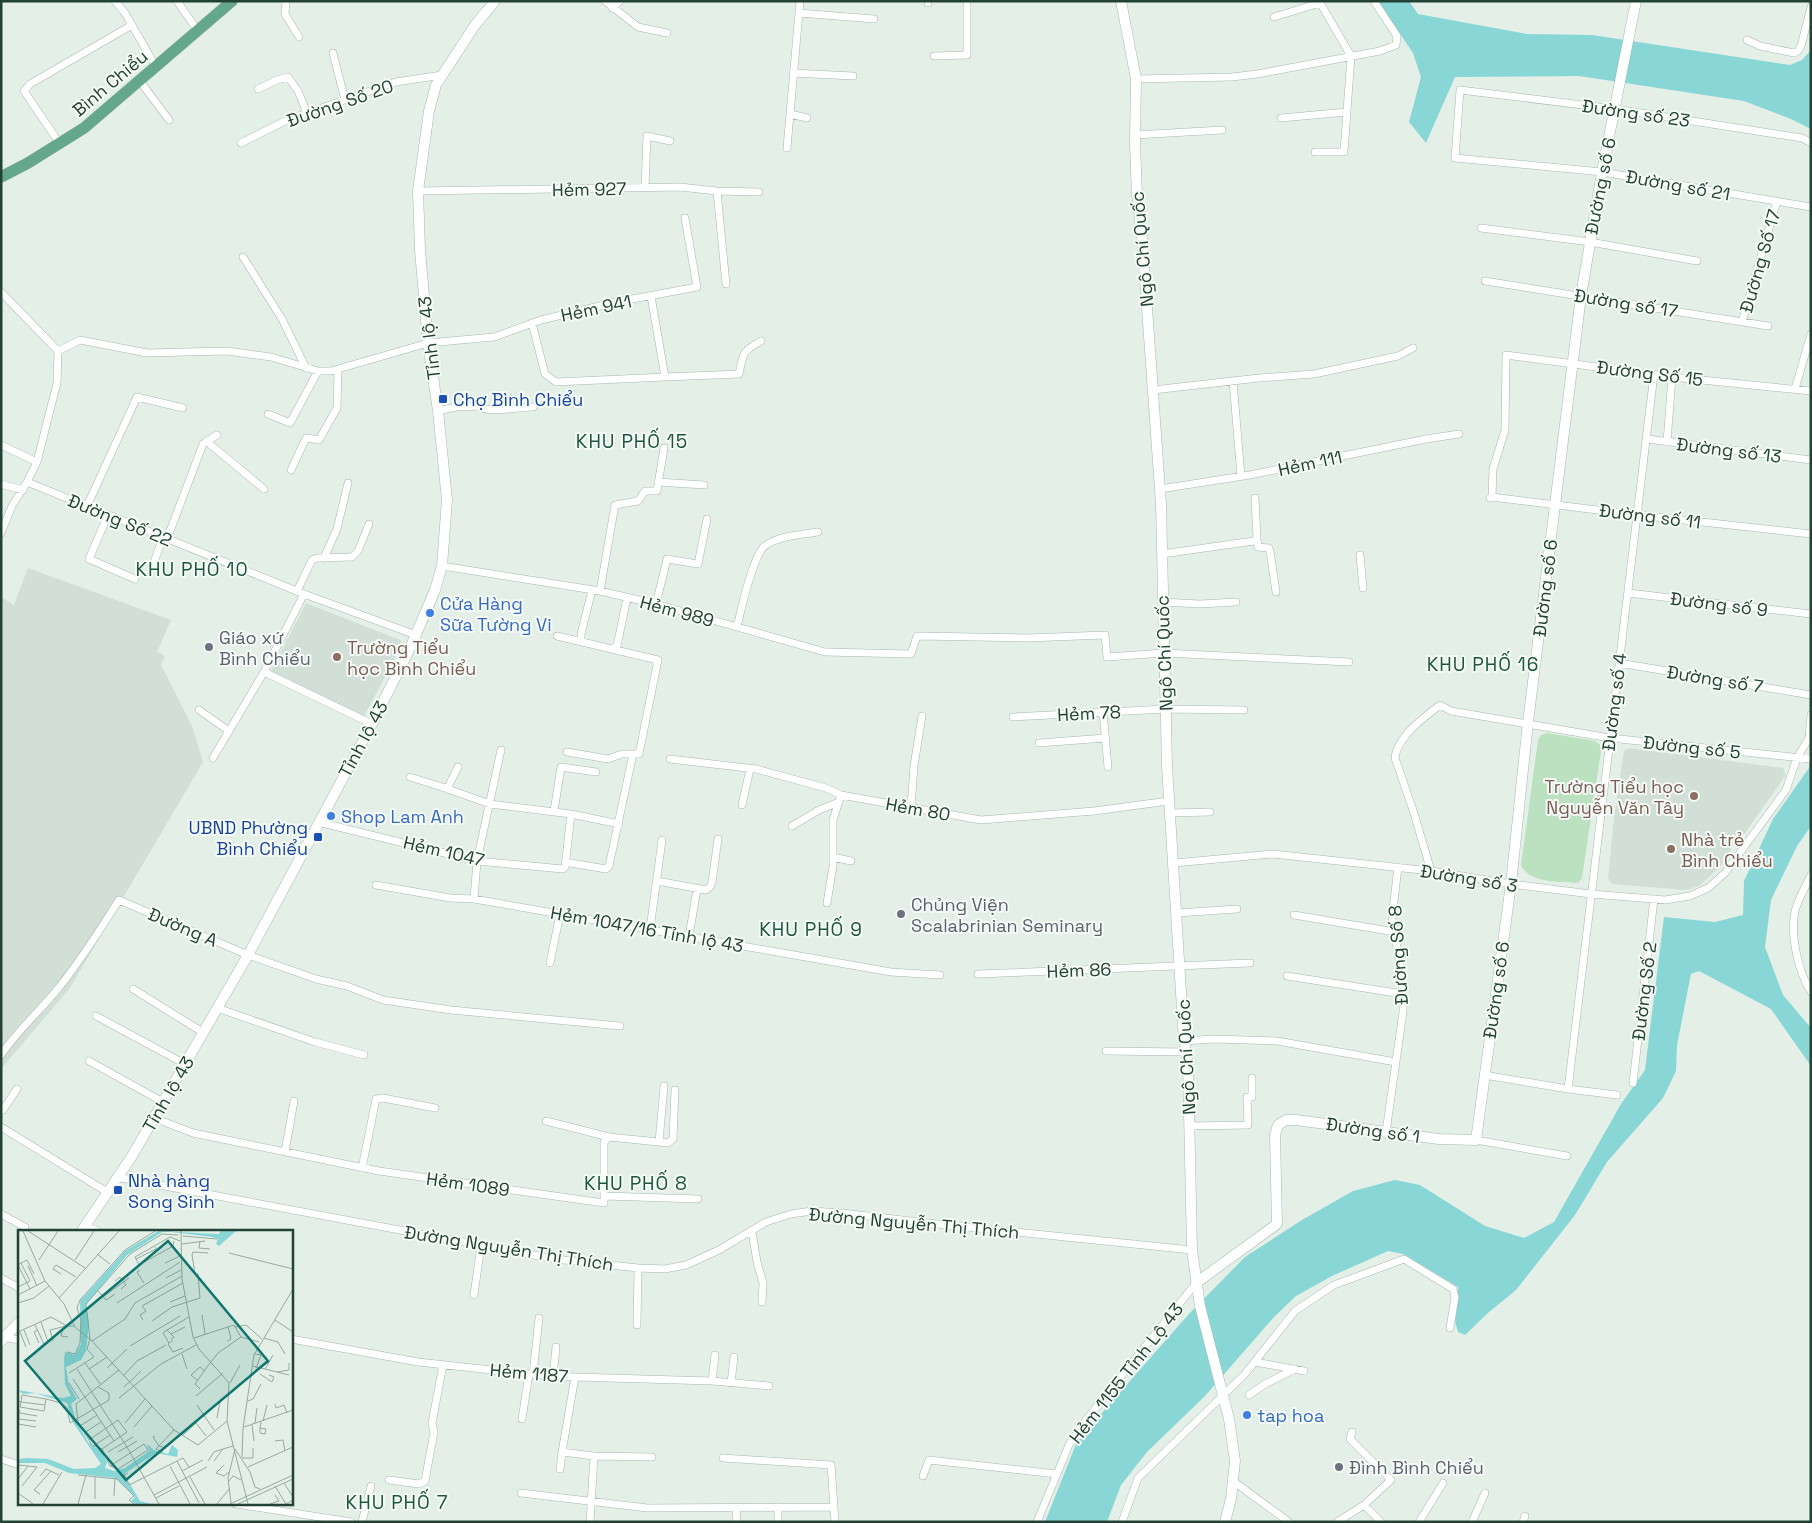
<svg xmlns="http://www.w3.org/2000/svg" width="1812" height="1523" viewBox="0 0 1812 1523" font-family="'Space Grotesk',sans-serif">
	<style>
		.built { fill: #d2dfd7 }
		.green { fill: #bce1c0 }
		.water { fill: #89d6d7 }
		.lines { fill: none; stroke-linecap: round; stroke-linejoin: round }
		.street-casing { stroke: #a6b8af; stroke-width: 8 }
		.secondary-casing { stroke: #a1bbaf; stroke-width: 11 }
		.primary-casing { stroke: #c1cac6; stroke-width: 12 }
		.street { stroke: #fff; stroke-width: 7 }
		.secondary { stroke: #fff; stroke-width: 10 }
		.primary { stroke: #65a78d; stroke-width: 11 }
		.transit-dot { fill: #1a4fb4; stroke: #f5faf7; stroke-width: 2 }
		.shop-dot { fill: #3f7fe0; stroke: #f5faf7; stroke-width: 2 }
		.worship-dot { fill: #6b7280; stroke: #f5faf7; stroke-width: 2 }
		.education-dot { fill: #8d6e63; stroke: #f5faf7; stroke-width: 2 }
		.labels { text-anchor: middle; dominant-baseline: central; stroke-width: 4; stroke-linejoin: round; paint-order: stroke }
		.street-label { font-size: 18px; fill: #224235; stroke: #f5faf7 }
		.transit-label { font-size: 18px; fill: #164399; stroke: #f5faf7; text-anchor: start }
		.shop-label { font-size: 18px; fill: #366cbe; stroke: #f5faf7; text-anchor: start }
		.worship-label { font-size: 18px; fill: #5b616d; stroke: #f5faf7; text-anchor: start }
		.education-label { font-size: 18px; fill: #785e54; stroke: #f5faf7; text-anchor: start }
		.neighbourhood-label { font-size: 19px; letter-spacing: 1px; fill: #1c5640; stroke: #f5faf7 }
		.inset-road { fill: none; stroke: #96aaa0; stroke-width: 1 }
		.view { fill: #0f766e; fill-opacity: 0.15; stroke: #0f766e; stroke-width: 2.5 }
		.inset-edge { fill: none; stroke: #224235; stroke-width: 2.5 }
	</style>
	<rect width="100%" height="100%" fill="#e4efe8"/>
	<path class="built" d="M28,568l143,52 -14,32 8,4 -4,9 31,61 11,36 -133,226 -69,81v-472l13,8z
		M306,603l94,37 3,3 -40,75 -92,-47z
		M1629,748l154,20 3,7 -43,61 -7,1 -10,24 -27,25 -13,4 -74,-6 -4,-6 6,-61 10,-66z"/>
	<path class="green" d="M1547,733l48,8 5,4 1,6 -19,127 -4,5c-18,-2 -48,1 -57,-18l17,-125 3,-5z"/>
	<path class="water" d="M1378,1h31l9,13 109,20 65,1 198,30 12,-5 9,-10v79l-20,-10 -47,-18 -165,-25 -124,1 -29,66 -17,-21 12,-45 -8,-24z
		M1811,757v69l-14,20 -26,54 -6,47 18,48 28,33v38l-40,-57 -72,-38 -8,3 -14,71 -1,26 -13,27 -56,64 -32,53 -59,75 -27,22 -24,23 -7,-3 -3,-11 3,-34 -55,-33 -15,-3 -56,25 -36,20 -22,21 -69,79 -58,56 -26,33 -14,37h-62l31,-78 31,-37 81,-92 57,-58 57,-37 51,-29 42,-11 25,5 65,41 39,12 30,-16 67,-118 24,-34 19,-153 51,5 28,-7 1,-34 29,-62 36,-51z"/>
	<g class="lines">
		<defs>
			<path id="street" d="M115,1l10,12 31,54
				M177,1l21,30
				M286,1l-1,13 14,23
				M605,1l33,26 29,6
				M800,1l-10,113 17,4
				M928,3v-2
				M612,8l8,-7
				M799,13l75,6
				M1274,17l46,-14
				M1747,40l13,6 34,7 4,-2 3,-5 10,-39
				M333,53l12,47
				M934,56l33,-1v-54
				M793,73l60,3
				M1136,79l96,-2 25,-3 123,-23 16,-6 1,-9 -23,-35
				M140,81l29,39
				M258,89l19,-9 11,-3 10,14 9,22
				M1281,118l66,-6
				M1135,135l87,-5
				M241,143l46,-23 109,-38 46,-7
				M1811,143l-9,-5 -187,-29 -155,-19 -5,68 147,14 209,35
				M60,144l-36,-53 6,-7 102,-59
				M787,148l3,-34
				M1315,152h29l7,-96 -32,-55
				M645,188l2,-52 23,5
				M418,191l262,-4 37,4 42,1
				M717,191l9,93
				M1481,228l109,14 107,19
				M243,257l39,62 24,49
				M1485,281l283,45
				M1,292l57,59 -1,32 -20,79 -10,20 277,112 112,41
				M1742,322l35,-121
				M532,323l13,51 11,8 109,-5 -14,-81
				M58,351l22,-11 67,13 80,-2 44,6 47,14h13l97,-28 66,-6 47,-17 75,-18 81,-15 -12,-69
				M665,377l74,-3c5,-21 1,-21 22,-33
				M1233,381l8,95
				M1795,389l16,-55
				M1153,390l106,-12 55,-4 84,-18 15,-8
				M438,411l18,-4 23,-1c7,8 42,1 54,1
				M268,414l22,9 28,-52
				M1647,439l164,21
				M206,441l58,48
				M1667,442l5,-65
				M1,445l36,17
				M291,470l15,-32 13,2 18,-32 1,-39
				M658,482l46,3
				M1,484l22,6
				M1160,489l90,-14 176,-36 33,-5
				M1492,497l1,-28 12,-39 1,-75 166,22 139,14
				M1490,498l2,-1 146,18 173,19
				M87,506l50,-109 46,11
				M108,515l-19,44 46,20
				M1,533l11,-27 15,-24
				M167,539l36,-95 14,-9
				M1257,539l1,8 11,1 1,3 6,41
				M1162,554l92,-13 3,-2 -2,-41
				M1360,555l3,33
				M324,558l13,-29 11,-46
				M153,565l10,-28
				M442,566l158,25 56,13 169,48 86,2 6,-18 111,2 77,-3 2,22 57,-4 185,9
				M297,591l15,-31 5,-2 35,-1 6,-6 11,-27
				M600,591l15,-86 23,-4 7,-10h12l7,-43
				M1628,593l183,21
				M1162,602l38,2 36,-2
				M656,604l11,-45 31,5 9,-45
				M737,627c4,-16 16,-74 29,-82 16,-10 34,-10 52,-13
				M557,636l101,24 -19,94h-17l-14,5 -41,-7
				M581,641v-7l11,-44
				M613,648l4,-2 10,-48
				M1619,663l192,32
				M264,672l108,52
				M199,710l30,21
				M1103,712l5,55
				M1013,717l153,-8 78,1
				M1039,743l66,-5
				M213,758l51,-86 40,-78
				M670,759l86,10 70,19 15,7 140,25 113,-9 75,-10
				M447,789l11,-22
				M742,805l8,-36
				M911,807l3,-41 8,-50
				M554,811l7,-44 35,5
				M1170,813l40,-1
				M571,814l48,10
				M318,822l159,39 86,8 2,-2 6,-53 -81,-10 -48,-17 -32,-10
				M792,826l27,-16 20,-8
				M833,857l18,4
				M565,862l41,7 3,-3 24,-112
				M1174,863l99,-9 158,17 80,13 80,10 74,6 25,-4 18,-8 17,-15 61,-83 11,-32 12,-20 2,-23
				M1431,871l-18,-61 -18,-52c2,-21 29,-41 45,-53l11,6 159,27 201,21
				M1811,875c-5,11 -13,24 -16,36 -5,25 3,60 16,81
				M657,881l49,9 4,-3 2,-5 6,-43
				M376,885l74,13 24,1 417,73 49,3
				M474,899l3,-38 24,-111
				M827,903l6,-37v-46l8,-25
				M1177,913l60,-4
				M1294,915l101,17
				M650,929l12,-89
				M689,936l8,-47
				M550,963l10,-49
				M978,974l272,-11
				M1287,976l116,18
				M133,989l71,44
				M217,1008l98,34 49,13
				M96,1016l89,48
				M1184,1041l29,-2 64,2 119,21
				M1106,1051l81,1
				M1,1055c16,-24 37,-42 55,-64 24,-29 43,-60 63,-91l129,55 68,24 31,7 36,14 68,10 169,16
				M89,1061l74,41
				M1484,1075l84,14 49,6
				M1633,1083l21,-184
				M1568,1089l86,-715
				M3,1110l14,-21
				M154,1118l39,15 186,38 225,32v-61l5,-5 59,6 5,-4 2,-49
				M546,1121l63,16
				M1189,1126l59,-1 -1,-28h5v-19
				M1,1127l106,65
				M1386,1132l17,-120v-18l-2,-23 -9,-53 6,-51
				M1476,1140l91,16
				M659,1142l5,-56
				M285,1152l9,-51
				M362,1168l14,-69 7,-1 52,10
				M116,1177l439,82 83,9 27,1 21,-4 33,-15 47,-28 25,-8 21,-3 30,2 86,10 264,27
				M604,1196l94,3
				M1,1214l24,13
				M85,1225l14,7
				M752,1231l5,31 6,21 -1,19
				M1,1278l18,10
				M474,1295l7,-50
				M637,1325l1,-57
				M4,1337l15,3
				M291,1339l127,23 111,12 46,3 137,4 57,5
				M1255,1362l49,9
				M533,1374l6,-56
				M553,1376l3,-29
				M575,1377l-13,75 32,4
				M712,1381l3,-26
				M731,1383l3,-26
				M1249,1395l16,-11 30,-15
				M522,1419l7,-45
				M723,1458l108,7 4,57
				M1,1459l18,6
				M560,1469l2,-17
				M923,1476l6,-16 128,14
				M389,1480l30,4 6,-3 9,-49 -2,-9 11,-58
				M1233,1481l56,41
				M521,1493l126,15 187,-1
				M236,1504l115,18
				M1364,1505l17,17
				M736,1508l1,14
				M362,1522l9,-36
				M590,1522l4,-66 58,1
				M778,1522v-15
				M1037,1522l32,-77 13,-20 114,-142
				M1122,1522l16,-44 107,-104 50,-63 39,-26 70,-26 49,30 2,8 -5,31
				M1337,1522l27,-17 27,-25 -41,-41 2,-7
				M1419,1522l24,-39
				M1472,1522l13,-29
				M1523,1522l2,-6"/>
			<path id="secondary" d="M1121,1l15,78 -1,65 2,51 5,43 19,266 6,262 17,275 4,23 4,186 8,56 29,113 6,42 -4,38 -6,23
				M81,1232l51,-76 116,-201 124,-231 39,-78 24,-56 7,-24 5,-66 -9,-89 -10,-68 -8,-93 -2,-59 11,-80 7,-26 39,-60 20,-24
				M1196,1283l81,-59 -2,-89 3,-10 8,-5h10l143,19 37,1 35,-256 17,-162 53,-426 21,-124 34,-171
				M1,1341l18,-19"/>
			<path id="primary" d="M1,177l27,-14 56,-35 148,-127"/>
		</defs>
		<use href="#street" class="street-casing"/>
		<use href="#secondary" class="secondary-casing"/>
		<use href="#primary" class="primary-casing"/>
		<use href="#street" class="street"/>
		<use href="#secondary" class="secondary"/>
		<use href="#primary" class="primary"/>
	</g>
	<g class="transit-dot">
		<rect x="438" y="394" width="10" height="10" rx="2.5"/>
		<rect x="313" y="832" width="10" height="10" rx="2.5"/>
		<rect x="113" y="1185" width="10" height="10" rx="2.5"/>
	</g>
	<g class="shop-dot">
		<circle cx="430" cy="613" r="5"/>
		<circle cx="331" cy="816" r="5"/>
		<circle cx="1247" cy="1415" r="5"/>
	</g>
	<g class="worship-dot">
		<circle cx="209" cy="647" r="5"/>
		<circle cx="901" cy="914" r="5"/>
		<circle cx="1339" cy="1467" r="5"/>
	</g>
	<g class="education-dot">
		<circle cx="337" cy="657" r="5"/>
		<circle cx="1694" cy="796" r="5"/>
		<circle cx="1671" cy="849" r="5"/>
	</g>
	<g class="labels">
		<g class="street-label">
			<text transform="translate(110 83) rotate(-40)">Bình Chiểu</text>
			<text transform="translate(340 103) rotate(-19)">Đường Số 20</text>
			<text transform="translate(1636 113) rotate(8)">Đường số 23</text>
			<text transform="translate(1678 185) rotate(10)">Đường số 21</text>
			<text transform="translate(1600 186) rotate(-79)">Đường số 6</text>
			<text transform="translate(589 189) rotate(-1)">Hẻm 927</text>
			<text transform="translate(1142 249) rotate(-95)">Ngô Chí Quốc</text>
			<text transform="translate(1760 261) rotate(-74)">Đường Số 17</text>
			<text transform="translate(1626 303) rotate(9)">Đường số 17</text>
			<text transform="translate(596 308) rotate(-12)">Hẻm 941</text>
			<text transform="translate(429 338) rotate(-97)">Tỉnh lộ 43</text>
			<text transform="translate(1650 373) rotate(7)">Đường Số 15</text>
			<text transform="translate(1729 450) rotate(7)">Đường số 13</text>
			<text transform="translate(1310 463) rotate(-12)">Hẻm 111</text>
			<text transform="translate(1650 516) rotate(7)">Đường số 11</text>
			<text transform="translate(120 520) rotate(22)">Đường Số 22</text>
			<text transform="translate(1545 588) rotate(-83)">Đường số 6</text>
			<text transform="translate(1719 604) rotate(7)">Đường số 9</text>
			<text transform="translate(677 611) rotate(15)">Hẻm 989</text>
			<text transform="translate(1164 653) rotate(-92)">Ngô Chí Quốc</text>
			<text transform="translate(1715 679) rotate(9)">Đường số 7</text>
			<text transform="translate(1614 702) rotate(-83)">Đường số 4</text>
			<text transform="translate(1089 713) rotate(-3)">Hẻm 78</text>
			<text transform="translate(363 739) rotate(-62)">Tỉnh lộ 43</text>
			<text transform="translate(1692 747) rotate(6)">Đường số 5</text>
			<text transform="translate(918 809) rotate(10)">Hẻm 80</text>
			<text transform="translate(444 851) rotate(13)">Hẻm 1047</text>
			<text transform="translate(1469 878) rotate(9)">Đường số 3</text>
			<text transform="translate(183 927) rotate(23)">Đường A</text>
			<text transform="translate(647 929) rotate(10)">Hẻm 1047/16 Tỉnh lộ 43</text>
			<text transform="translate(1398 955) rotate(-94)">Đường Số 8</text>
			<text transform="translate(1079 970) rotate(-2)">Hẻm 86</text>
			<text transform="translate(1496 990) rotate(-82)">Đường số 6</text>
			<text transform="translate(1644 991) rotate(-83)">Đường Số 2</text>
			<text transform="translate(1186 1057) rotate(-93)">Ngô Chí Quốc</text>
			<text transform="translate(168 1094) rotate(-60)">Tỉnh lộ 43</text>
			<text transform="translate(1373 1130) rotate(8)">Đường số 1</text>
			<text transform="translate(468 1184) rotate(8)">Hẻm 1089</text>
			<text transform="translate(914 1223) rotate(5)">Đường Nguyễn Thị Thích</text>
			<text transform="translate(509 1248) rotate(9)">Đường Nguyễn Thị Thích</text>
			<text transform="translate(529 1373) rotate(5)">Hẻm 1187</text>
			<text transform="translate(1126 1373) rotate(-52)">Hẻm 1155 Tỉnh Lộ 43</text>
		</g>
		<g class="transit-label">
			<text x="453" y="399">Chợ Bình Chiểu</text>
			<text x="308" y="827" text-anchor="end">UBND Phường<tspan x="308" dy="21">Bình Chiểu</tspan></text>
			<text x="128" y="1180">Nhà hàng<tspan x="128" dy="21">Song Sinh</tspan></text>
		</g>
		<g class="shop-label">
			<text x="440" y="603">Cửa Hàng<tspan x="440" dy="21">Sữa Tường Vi</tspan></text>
			<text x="341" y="816">Shop Lam Anh</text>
			<text x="1257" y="1415">tap hoa</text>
		</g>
		<g class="worship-label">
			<text x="219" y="637">Giáo xứ<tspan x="219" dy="21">Bình Chiểu</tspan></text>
			<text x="911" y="904">Chủng Viện<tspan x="911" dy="21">Scalabrinian Seminary</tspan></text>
			<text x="1349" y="1467">Đình Bình Chiểu</text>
		</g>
		<g class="education-label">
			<text x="347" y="647">Trường Tiểu<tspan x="347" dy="21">học Bình Chiểu</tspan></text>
			<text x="1684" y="786" text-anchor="end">Trường Tiểu học<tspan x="1684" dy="21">Nguyễn Văn Tây</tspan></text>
			<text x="1681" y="839">Nhà trẻ<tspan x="1681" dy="21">Bình Chiểu</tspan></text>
		</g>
		<g class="neighbourhood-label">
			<text x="632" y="441">KHU PHỐ 15</text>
			<text x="192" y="569">KHU PHỐ 10</text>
			<text x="1483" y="664">KHU PHỐ 16</text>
			<text x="811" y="929">KHU PHỐ 9</text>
			<text x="636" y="1183">KHU PHỐ 8</text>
			<text x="397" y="1502">KHU PHỐ 7</text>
		</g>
	</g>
	<g transform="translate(18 1230)">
		<rect width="275" height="275" fill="#e4efe8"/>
		<path d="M140,1l61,3 1,-3h16l-17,15 -3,-2 2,-5 -6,-2 -48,-6 -37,24 -41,50 3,18 -3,28 -5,9 -15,7 3,18 8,14 -6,5 5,16 12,22 14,10 5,10 -2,6 10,3 10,-3 24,-17 -2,-7 7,6 14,4 4,-9 6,5 -1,7 -21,-4 -32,21 16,27 11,3h-15l-5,-3 4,-4 -20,-19 -46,-5 -24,-10h-27v-4l9,-1 21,1 26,10 21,-1 6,-4 -29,-43 -5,-18 -32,-10 -12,1 -5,-4 45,8 8,-2 -6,-12 -1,-25 1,-7 10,3 6,-11 -1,-43 45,-50z" fill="#89d6d7"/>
		<path class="inset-road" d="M5,1l22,50 19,23 11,23 17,14 82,89 24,15 29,-24M10,1l57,37M163,1l1,48 11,58 6,12 30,34 -2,38 21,83M165,6l34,3M156,11l-1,5 -34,19 -4,-8 35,-20 10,4M182,11l-1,7 11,1M164,14l23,-3M211,23l64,16M79,24l13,10M118,29l20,-10 -1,-2M21,30l19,-29M57,30l19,-29M3,33l6,-3 7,14M147,33l15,-7M0,35l3,-2 9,18 -12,6M0,35l12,24M10,36l9,20M122,40l-3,2 7,11M43,44l-8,-5 3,-4 20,12M148,48l15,-8M97,51l5,-4 6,8 -5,4M80,61l8,9 9,-6M0,65l27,-14M85,67l26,-19M41,68l60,-67M152,72l15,-6M0,73l16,-5 15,-12M99,73l63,-41M184,85l3,19M125,90l-3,-5 6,-4 -4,-5 41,-23M257,90l18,12M134,91l20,-14 28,-9 -2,-24h-3l-3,-19 1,-3 15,1M23,92l7,20M17,95l9,19M217,97l11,-2 16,14M45,98l-2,8 7,1M6,100l6,15M20,100l-4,2 5,11M149,100l-4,3 6,10M0,102l33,-15 16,9h7M2,102l6,15M153,104l14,-7M176,108l40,-13 7,12 18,5M246,108l14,4 7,12M153,109l3,-2 -7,-7 22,-13M155,110l-5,4 5,8 10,-4M35,111l-3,-11 16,-4M74,111l33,-22 10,-16 47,-27M209,111l4,-2 -3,-12M112,116l50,-30M49,122l8,2 5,-11 1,-23 -4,-12 3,-8 45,-50 30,-19M164,124l5,15M237,124l6,1 -5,13M67,133l16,22M235,136l36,9M89,138l20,-19M59,139l50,78 32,57M71,139l18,-12M247,139l8,-14M259,142l12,-2v-7M51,143l25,-16 -7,-8 3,-10 -4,-35 44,-50 32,-20 16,1M242,144l12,8 2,-5 -5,-2M106,145l13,-14 29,-16M55,149l41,62M179,150l-6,-5 9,-8 5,4M51,153l10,16M212,153l10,-18M106,157l17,-16M182,159l-5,-5 12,-17 11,-14 23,-16M178,166l27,-23M101,168l42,-34 35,-19M28,169l-24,-4 -1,7 24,3 1,-6 15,4 6,5 3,15 39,-23v-7l-11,-6M0,171l3,1 -1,5 24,4 1,-6M230,171l5,-2 8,-15M257,174l1,4 8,-3 3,8M179,175l17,25M0,177l2,6 17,3M1,183v6l17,2M199,188l3,-17M245,191l4,-16M107,193l20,-24M178,193l10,13M237,193l2,-15M0,194l18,3M234,195l2,16M62,196l17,-11M116,197l18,-21M226,197l49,-17M242,198l6,1 -1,5 -5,-1v-5l1,-6M66,203l17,-11M165,205l13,-12M137,206l-2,1 6,9 7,2M71,210l29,-20M257,211l8,-1 2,11M126,214l4,6 -14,9 -16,10 -8,-3zM75,216l17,-11M84,219l-10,-4 -14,-23 -2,-18 43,-34M84,219l25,-17 -9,-12M84,219l8,17M217,219l15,23 5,15 5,2M90,222l25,-15M100,222l19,-11M145,222l-7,-3 18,-19M224,227l1,-29 11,-73 39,-66M224,228h11v-10M159,231l22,42M190,231l6,-9 9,-3M196,231l9,-12 10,-3M0,235l19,2 -15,19M206,235l-8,8 8,3 5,-4M152,236l20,38M230,237l45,-20M164,241l21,-11M110,243l-4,2 5,10 54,-27 6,9M60,245l39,4 17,17 -5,4 5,4M22,246l6,-7 13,6M77,247v22M172,247l15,27M0,249l10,-13M211,251l4,-5 8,4M266,253l9,14M257,256l11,18 7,-4M0,263l15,11M22,264l-6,-4 17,-19M136,265l53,-28M96,266l1,-18M138,268l23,-12M213,273l-3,-25 7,-29M25,274l19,-32M60,274l8,-29M199,274l13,-16M212,274l63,-29M220,274l55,-25M252,274l9,-3 -4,-6"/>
		<path class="view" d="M150,11l100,120 -142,119 -101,-119z"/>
		<rect width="275" height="275" class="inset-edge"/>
	</g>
	<rect width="1812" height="1523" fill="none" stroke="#224235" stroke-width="5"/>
</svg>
